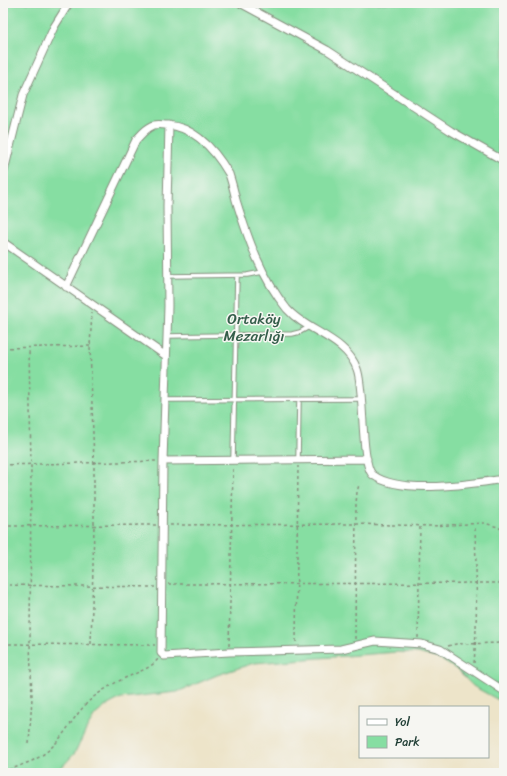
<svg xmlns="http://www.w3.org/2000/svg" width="507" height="776" viewBox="0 0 507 776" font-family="Sriracha,sans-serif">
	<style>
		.green { fill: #86dea2; stroke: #528e6b }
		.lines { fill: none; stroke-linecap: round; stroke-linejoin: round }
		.service-casing { stroke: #86907e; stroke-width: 5.5 }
		.minor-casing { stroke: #86907e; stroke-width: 9 }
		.path { stroke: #86907e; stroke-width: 1.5; stroke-dasharray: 3 3; stroke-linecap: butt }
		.service { stroke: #fff; stroke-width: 3.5 }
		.minor { stroke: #fff; stroke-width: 7 }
		.labels { text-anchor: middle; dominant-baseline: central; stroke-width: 3; stroke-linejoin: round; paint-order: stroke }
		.park-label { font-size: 15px; fill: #345d4a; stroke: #f6f6f2 }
	</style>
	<rect width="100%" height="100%" fill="#f6f6f2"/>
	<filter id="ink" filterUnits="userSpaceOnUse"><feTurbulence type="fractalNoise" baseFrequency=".025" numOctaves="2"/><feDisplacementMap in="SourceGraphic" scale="8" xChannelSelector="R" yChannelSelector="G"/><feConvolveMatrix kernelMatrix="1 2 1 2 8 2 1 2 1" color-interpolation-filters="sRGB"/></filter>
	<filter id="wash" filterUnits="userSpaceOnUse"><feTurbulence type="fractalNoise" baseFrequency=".012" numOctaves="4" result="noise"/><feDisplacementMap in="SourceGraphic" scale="16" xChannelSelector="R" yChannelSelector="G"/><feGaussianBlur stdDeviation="0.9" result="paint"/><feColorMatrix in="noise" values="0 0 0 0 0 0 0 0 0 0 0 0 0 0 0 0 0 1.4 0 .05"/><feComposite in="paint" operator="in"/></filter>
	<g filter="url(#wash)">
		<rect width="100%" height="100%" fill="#ede4c9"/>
		<path class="green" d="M3,3h501v700l-31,-17 -17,-17 -16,-10 -22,-6 -21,-1 -143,11 -37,12 -40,17 -56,6 -15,8 -11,9 -8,13 -13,26 -18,19h-53z"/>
	</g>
	<g filter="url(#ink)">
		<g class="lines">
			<defs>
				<path id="service" d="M168,276l79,-1 16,-3
					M167,336l125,-2 8,-2 9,-5
					M165,400l197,-1
					M233,460l4,-184
					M298,460l1,-60"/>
				<path id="minor" d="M240,3l87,47 124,81 53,30
					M169,125l-2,81 1,100 -5,155 -2,192 3,3 65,-4 112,-3 34,-8 47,3 18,5 64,42
					M504,141v8
					M3,175l20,-80 31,-68 15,-24
					M3,242l163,114
					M66,287l70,-147c5,-5 9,-11 16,-14 4,-3 10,-1 15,-1 28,2 48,25 62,49 3,9 5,17 7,26 12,39 25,77 51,109 20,23 59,29 70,60 8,20 3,96 16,106 27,20 99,9 131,4
					M163,461l204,-2"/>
			</defs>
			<use href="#service" class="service-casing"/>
			<use href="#minor" class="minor-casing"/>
			<path class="path" d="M3,348l87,-2
				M3,465l154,-4
				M170,525l186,-1 75,2 53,-3 14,4 6,4
				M3,526l153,-1
				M168,584l336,-1
				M3,585l152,2
				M418,638l2,-112
				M355,639l1,-135 1,-12 2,-7
				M296,642l2,-176
				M3,644l152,1
				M91,644l3,-118v-63l-4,-117 2,-33
				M229,646l4,-178
				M448,646l8,-2 48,-1
				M474,663c4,-46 2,-92 1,-138
				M29,744l3,-46 -2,-54 1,-179 -2,-118
				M3,770c7,0 14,-3 21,-6 39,-13 43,-46 71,-68 11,-8 22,-15 35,-20 10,-5 21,-8 28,-17"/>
			<use href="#service" class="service"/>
			<use href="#minor" class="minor"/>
		</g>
	</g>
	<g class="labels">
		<g class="park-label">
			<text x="254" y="319">Ortaköy<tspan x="254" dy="17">Mezarlığı</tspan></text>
		</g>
	</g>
	<rect width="507" height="776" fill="none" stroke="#f6f6f2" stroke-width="16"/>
	<rect x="359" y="706" width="130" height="52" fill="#f6f6f2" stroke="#a0aca6"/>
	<rect x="367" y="719" width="20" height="6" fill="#ffffff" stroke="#a0aca6"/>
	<text x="395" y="726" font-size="12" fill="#1f3d34">Yol</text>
	<rect x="367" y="736" width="20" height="12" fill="#86dea2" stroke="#a0aca6"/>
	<text x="395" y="746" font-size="12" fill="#1f3d34">Park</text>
</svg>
